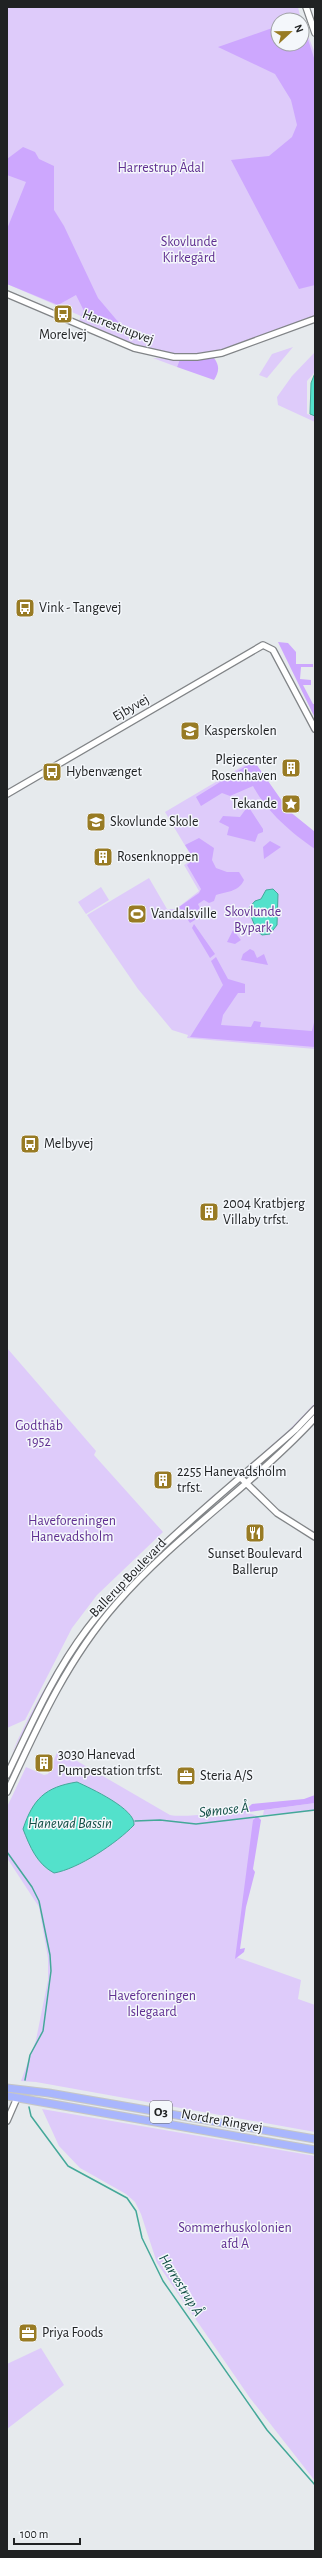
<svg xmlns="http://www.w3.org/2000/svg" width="322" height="2558" viewBox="0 0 322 2558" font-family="'Alegreya Sans',sans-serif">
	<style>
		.green { fill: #decbfa }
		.forest { fill: #cda7fe }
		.water { fill: #53e1cb; stroke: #44a899 }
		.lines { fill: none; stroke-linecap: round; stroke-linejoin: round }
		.stream { stroke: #44a899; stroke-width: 1.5 }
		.minor-casing { stroke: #818487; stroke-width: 8 }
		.major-casing { stroke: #c5c6c6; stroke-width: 9 }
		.minor { stroke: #fff; stroke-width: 5.5 }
		.major { stroke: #a9b6fd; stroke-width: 7 }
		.labels { text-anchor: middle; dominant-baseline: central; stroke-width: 3; stroke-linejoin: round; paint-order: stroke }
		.shield { fill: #f4f7fb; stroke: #606264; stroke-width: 1 }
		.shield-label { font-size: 13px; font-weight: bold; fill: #202223 }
		.park-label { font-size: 14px; fill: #602f91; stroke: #f4f7fb }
		.street-label { font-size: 14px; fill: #202223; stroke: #f4f7fb }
		.poi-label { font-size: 14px; fill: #202223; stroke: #f4f7fb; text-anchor: start }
		.water-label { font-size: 15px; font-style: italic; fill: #114e45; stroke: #f4f7fb }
	</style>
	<rect width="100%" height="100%" fill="#e6eaed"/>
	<path class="green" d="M7,7h291l3,13h-23v24h24v-23l13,32v264l-104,36c-51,6 -87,-12 -132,-32l2,-5 -74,-32z
		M293,347l-26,31 -8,-3 13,-21z
		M315,352v20l-8,9v33l8,2v6l-37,-17 -1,-8 15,-21z
		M153,358l27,1 -3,8z
		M253,760l36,51 26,21v217l-128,-11 1,-3 -16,-5 -34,-41 -51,-74 62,-37 18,31h9l23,-18 -15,-26 9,-6 -28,-47z
		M101,887l8,13 -23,14 -8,-12z
		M7,1348l89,103 -2,4 69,77 -66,63 -25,33 -47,92 -18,8z
		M315,1403c-4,12 -56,57 -68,64l42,-37z
		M215,1493l-11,13 -58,53 -84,103 -50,91c30,-68 71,-132 124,-185 26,-26 55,-48 79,-75z
		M58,1750l112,65c22,4 69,-8 87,1l-3,3 3,-1 -21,139 65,23 -3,19 17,6v127l-279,-50 -15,-1 15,-41 12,-60v-22l-9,-51 -32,-49v-51l19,-40 18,8 4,-1z
		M315,1803v8l-52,4 1,-5z
		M42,2109l273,47v325l-65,-83 -93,-135 -16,-49 -6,-12 -9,-8 -46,-26 -21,-22z
		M41,2348l23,37 -57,44v-65z"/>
	<path class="forest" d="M302,21l13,40v224l-16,4 -68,-129 38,-4 23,-19 5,-12 -6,-25 -16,-26 -57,-27 60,-21v18h24z
		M23,147l12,5 4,7 15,7v44l10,16 34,72 22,26 16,10 -1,4 -54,-22 3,-5 -8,-16 -18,10 -51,-21v-55l19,-47 -19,-7v-16z
		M214,358c6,8 5,14 0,22l-37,-13 3,-8z
		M278,642l10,1 8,9v12h17v3h-12l-1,12 11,1v5h-8l10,19h2v14z
		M254,761l35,50 26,21v17c-24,-16 -49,-38 -62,-63l-23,10 -8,-3 -21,13 -5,-9z
		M248,806l15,23v3l-5,2 -3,8 -28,-7 2,-8 -10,-5 4,-6 17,1z
		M199,838l15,10 -2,12 4,8 11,4h12l5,8c-5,12 -19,12 -28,15l-2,6 -5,2 -5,-3 -6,4 5,11 -13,8 -11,-16 20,-14 2,-4 -14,-24 7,-6 -9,-14z
		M270,841l11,6 -17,12 -1,-12z
		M194,924l21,30 -5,4 -18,-30z
		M233,930l8,10 -6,4 -8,-2z
		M250,949l4,2 3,7 7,-4 4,11 -27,-5 2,-6z
		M216,957l12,22 17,5v9h-7l-15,22 -2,10 30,2 3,-6 7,1 -1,5 52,4 3,-13v29l-125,-10 33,-52 -12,-24z
		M315,1795v8l-73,10 10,-9 52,-5z
		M257,1816l4,4 -8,49 2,3 -9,35 -6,42 5,-1 -1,4 -9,7 18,-139z"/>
	<path class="water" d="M315,373v43l-5,-2 1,-31z
		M273,889l5,5 -1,31 -7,9 -8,1 -5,-4 -9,-22 7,-8 6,-2 5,-9z
		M77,1782c13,6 59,27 57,43 -17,18 -56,44 -80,48 -17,-9 -24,-26 -31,-44 10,-30 22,-42 54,-47z"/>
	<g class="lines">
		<path class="stream" d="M135,1821l25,-1 36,4 119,-14
			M7,1852l25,35 7,14 11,54 1,16 -8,60 -13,24 -5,25
			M29,2107l2,9 37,50 59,32 9,13 6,27 21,43 104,149 48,55"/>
		<defs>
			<path id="minor" d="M306,7l9,26
				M7,294l127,54 40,9h23l25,-4 93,-34
				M7,794l256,-149 10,5 42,79
				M240,1477l37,36 38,24
				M7,1775c24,-50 46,-101 80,-146 58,-76 137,-136 208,-199l20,-21
				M7,1792c31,-67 60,-132 109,-188 60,-69 137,-119 199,-186
				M7,2121l10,-23"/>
			<path id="major" d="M7,2088l42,5 266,46
				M7,2096l308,54"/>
		</defs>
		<use href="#minor" class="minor-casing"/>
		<use href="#major" class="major-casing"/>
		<use href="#minor" class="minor"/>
		<use href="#major" class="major"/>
	</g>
	<defs>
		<symbol id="bus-square" viewBox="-11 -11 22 22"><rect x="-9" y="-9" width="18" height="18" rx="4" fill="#987b24" stroke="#f4f7fb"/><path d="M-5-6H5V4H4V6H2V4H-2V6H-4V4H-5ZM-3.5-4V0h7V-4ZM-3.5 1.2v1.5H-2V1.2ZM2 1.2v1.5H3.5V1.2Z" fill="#fff"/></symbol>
		<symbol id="school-square" viewBox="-11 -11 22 22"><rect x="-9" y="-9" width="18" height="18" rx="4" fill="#987b24" stroke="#f4f7fb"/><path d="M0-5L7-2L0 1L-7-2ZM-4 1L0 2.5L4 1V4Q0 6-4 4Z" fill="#fff"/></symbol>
		<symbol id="building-square" viewBox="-11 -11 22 22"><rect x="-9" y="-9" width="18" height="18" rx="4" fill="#987b24" stroke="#f4f7fb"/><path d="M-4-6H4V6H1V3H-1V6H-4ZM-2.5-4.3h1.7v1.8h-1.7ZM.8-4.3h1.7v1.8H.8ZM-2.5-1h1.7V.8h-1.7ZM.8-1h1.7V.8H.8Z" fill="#fff"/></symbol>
		<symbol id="sight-square" viewBox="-11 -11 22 22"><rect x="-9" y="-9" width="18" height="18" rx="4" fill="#987b24" stroke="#f4f7fb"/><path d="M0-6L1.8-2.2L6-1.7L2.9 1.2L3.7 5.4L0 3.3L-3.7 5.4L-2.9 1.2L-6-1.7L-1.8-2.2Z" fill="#fff"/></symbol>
		<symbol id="stadium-square" viewBox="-11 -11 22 22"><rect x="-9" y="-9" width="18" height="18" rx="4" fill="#987b24" stroke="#f4f7fb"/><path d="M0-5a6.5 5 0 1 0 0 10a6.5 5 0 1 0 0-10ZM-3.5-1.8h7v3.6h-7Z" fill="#fff"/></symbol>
		<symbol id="restaurant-square" viewBox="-11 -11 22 22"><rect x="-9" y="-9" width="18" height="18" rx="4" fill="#987b24" stroke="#f4f7fb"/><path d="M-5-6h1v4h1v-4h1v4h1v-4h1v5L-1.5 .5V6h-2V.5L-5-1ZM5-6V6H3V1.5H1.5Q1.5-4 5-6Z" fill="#fff"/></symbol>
		<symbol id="office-square" viewBox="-11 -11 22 22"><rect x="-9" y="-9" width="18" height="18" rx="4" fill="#987b24" stroke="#f4f7fb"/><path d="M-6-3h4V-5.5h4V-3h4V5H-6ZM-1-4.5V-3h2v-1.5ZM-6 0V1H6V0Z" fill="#fff"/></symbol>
	</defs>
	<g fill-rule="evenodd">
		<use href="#bus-square" x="52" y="303" width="22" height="22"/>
		<use href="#bus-square" x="14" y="597" width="22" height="22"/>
		<use href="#school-square" x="179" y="720" width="22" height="22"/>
		<use href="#building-square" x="280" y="757" width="22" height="22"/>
		<use href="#bus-square" x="41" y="761" width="22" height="22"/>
		<use href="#sight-square" x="280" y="793" width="22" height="22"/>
		<use href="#school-square" x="85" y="811" width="22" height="22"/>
		<use href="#building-square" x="92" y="846" width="22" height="22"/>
		<use href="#stadium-square" x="126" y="903" width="22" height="22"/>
		<use href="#bus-square" x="19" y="1133" width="22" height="22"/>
		<use href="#building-square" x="198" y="1201" width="22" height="22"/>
		<use href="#building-square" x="152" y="1469" width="22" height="22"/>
		<use href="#restaurant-square" x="244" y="1522" width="22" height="22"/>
		<use href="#building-square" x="33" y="1752" width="22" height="22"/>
		<use href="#office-square" x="175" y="1765" width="22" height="22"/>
		<use href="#office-square" x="17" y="2322" width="22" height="22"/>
	</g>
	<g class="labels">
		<rect class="shield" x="150" y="2101" width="22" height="22" rx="3"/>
		<g class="shield-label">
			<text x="161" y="2112">O3</text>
		</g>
		<g class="park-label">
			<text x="161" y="168">Harrestrup Ådal</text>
			<text x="189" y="242">Skovlunde<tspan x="189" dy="16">Kirkegård</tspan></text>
			<text x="253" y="912">Skovlunde<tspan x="253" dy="16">Bypark</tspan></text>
			<text x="39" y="1426">Godthåb<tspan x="39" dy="16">1952</tspan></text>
			<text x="72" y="1521">Haveforeningen<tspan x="72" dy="16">Hanevadsholm</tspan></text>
			<text x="152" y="1996">Haveforeningen<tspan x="152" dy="16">Islegaard</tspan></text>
			<text x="235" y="2228">Sommerhuskolonien<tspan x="235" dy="16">afd A</tspan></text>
		</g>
		<g class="street-label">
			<text transform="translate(118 327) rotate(21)">Harrestrupvej</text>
			<text transform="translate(131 708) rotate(-30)">Ejbyvej</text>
			<text transform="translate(128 1578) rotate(-46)">Ballerup Boulevard</text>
			<text transform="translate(222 2121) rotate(10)">Nordre Ringvej</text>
		</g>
		<g class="poi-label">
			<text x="63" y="335" text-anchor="middle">Morelvej</text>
			<text x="39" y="608">Vink - Tangevej</text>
			<text x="204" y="731">Kasperskolen</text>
			<text x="277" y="760" text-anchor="end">Plejecenter<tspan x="277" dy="16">Rosenhaven</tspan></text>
			<text x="66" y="772">Hybenvænget</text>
			<text x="277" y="804" text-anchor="end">Tekande</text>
			<text x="110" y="822">Skovlunde Skole</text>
			<text x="117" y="857">Rosenknoppen</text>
			<text x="151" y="914">Vandalsville</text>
			<text x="44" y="1144">Melbyvej</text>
			<text x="223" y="1204">2004 Kratbjerg<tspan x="223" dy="16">Villaby trfst.</tspan></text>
			<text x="177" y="1472">2255 Hanevadsholm<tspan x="177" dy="16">trfst.</tspan></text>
			<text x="255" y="1554" text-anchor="middle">Sunset Boulevard<tspan x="255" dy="16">Ballerup</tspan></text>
			<text x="58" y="1755">3030 Hanevad<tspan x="58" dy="16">Pumpestation trfst.</tspan></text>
			<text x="200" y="1776">Steria A/S</text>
			<text x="42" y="2333">Priya Foods</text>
		</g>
		<g class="water-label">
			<text transform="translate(224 1810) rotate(-6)">Sømose Å</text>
			<text x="70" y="1823">Hanevad Bassin</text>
			<text transform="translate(181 2285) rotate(58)">Harrestrup Å</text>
		</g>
	</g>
	<rect width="322" height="2558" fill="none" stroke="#202223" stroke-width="16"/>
	<g transform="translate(290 32) rotate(68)"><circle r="19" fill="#f4f7fb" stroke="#9fa2a5"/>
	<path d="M0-3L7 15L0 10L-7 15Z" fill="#987b24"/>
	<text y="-6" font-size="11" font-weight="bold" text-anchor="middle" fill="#202223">N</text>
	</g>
	<path d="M14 2538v6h66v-6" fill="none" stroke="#202223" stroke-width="2"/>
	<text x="20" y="2538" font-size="12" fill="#202223" stroke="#f4f7fb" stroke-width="3" paint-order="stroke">100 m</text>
</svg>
